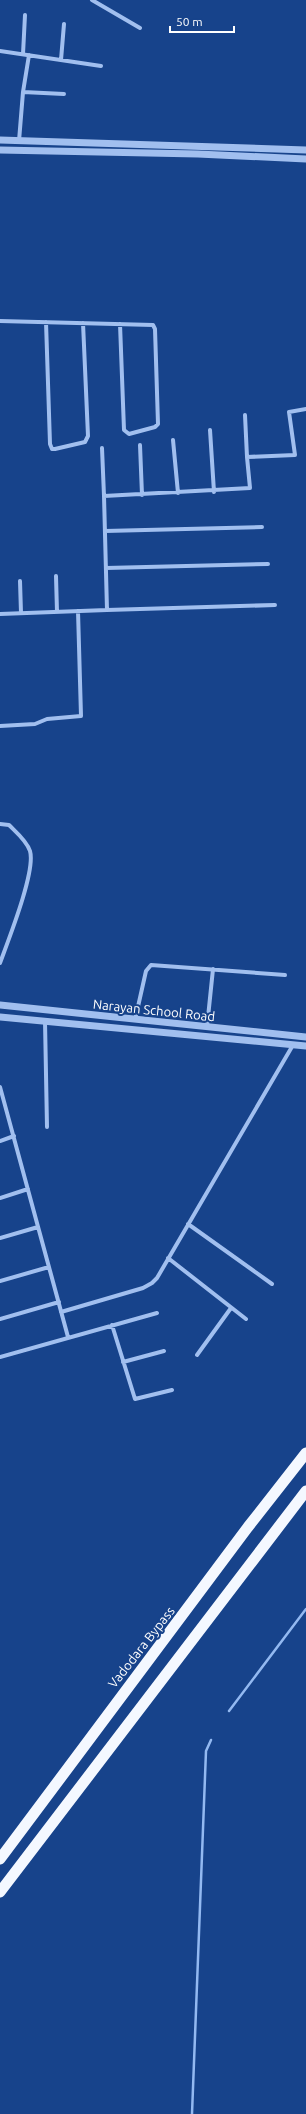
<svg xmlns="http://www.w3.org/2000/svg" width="306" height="2114" viewBox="0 0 306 2114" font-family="Ubuntu,sans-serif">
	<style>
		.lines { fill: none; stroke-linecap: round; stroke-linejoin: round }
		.stream { stroke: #93b9f1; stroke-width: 2.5 }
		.minor { stroke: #a1bfef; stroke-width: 4 }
		.tertiary { stroke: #a1bfef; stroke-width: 7 }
		.trunk { stroke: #f4f8ff; stroke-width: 11 }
		.labels { text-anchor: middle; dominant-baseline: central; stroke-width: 4; stroke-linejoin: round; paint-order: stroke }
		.street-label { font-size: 13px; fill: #fff; stroke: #17438b }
	</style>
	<rect width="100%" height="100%" fill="#17438b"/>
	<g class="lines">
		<path class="stream" d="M229,1711l77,-102
			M192,2114l14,-363 5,-11"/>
		<path class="minor" d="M92,0l48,28
			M0,51l101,15
			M23,54l2,-39
			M29,55l-6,37 41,2
			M61,60l3,-36
			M19,141l4,-49
			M0,321l153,4 2,4 3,95 -3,3 -26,7 -5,-4 -4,-106
			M46,322l4,122 2,5h3l30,-7 3,-6 -5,-113
			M245,415l2,42
			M210,430l4,62
			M173,440l5,53
			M140,445l2,50
			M102,448l2,48
			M105,531l157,-4
			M106,568l162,-4
			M56,576l1,36
			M20,581l1,32
			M275,605l-168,5 -3,-114 146,-8 -3,-31 48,-2 -6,-43 17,-3
			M0,614l107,-4
			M0,726l35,-2 12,-5 34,-3 -3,-105
			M0,824l9,1c7,7 18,16 21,26 6,20 -22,90 -30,112
			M135,1020l11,-49 5,-6 134,10
			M45,1021l2,106
			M207,1027l6,-58
			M0,1087l68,250
			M0,1141l14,-5
			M0,1198l28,-9
			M188,1224l84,60
			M0,1238l38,-11
			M168,1258l78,61
			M0,1281l49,-14
			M61,1312l82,-24 9,-5 5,-5 136,-233
			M0,1319l59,-17
			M112,1325l23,74 37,-9
			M197,1355l34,-47
			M0,1357l157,-44
			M123,1362l41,-11"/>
		<path class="tertiary" d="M0,140l306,10
			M0,150l198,4 108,5
			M0,1005l306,32
			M0,1017l306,29"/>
		<path class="trunk" d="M0,1859l248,-332 58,-74
			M0,1892l306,-401"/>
	</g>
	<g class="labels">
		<g class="street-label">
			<text transform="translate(154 1010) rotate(6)">Narayan School Road</text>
			<text transform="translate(141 1647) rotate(-52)">Vadodara Bypass</text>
		</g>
	</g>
	<path d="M170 26v6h64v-6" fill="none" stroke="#ffffff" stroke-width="2"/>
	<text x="176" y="26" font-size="12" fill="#ffffff" stroke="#17438b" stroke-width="3" paint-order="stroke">50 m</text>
</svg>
